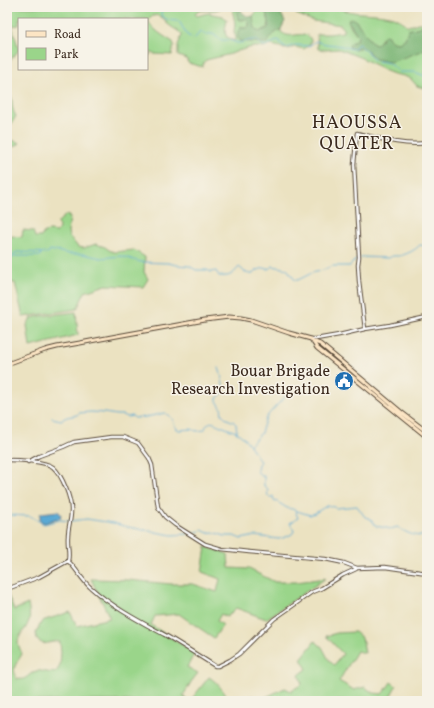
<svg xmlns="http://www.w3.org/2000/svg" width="434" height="708" viewBox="0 0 434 708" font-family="Vollkorn,serif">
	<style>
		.green { fill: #9ad58a; stroke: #6a8054 }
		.forest { fill: #7bb676; stroke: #5b704a }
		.water { fill: #59a8d3; stroke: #4a6978 }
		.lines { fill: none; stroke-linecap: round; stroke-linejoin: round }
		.stream { stroke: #59a8d3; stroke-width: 1 }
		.tertiary-casing { stroke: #554636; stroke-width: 4.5 }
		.secondary-casing { stroke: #554636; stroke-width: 5 }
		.tertiary { stroke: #fff; stroke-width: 2.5 }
		.secondary { stroke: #fce5c4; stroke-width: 3 }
		.labels { text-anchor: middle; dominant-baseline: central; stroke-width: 3; stroke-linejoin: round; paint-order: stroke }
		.poi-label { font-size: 16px; fill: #3b2a1e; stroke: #f7f3e8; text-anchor: end }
		.quarter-label { font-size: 18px; letter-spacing: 1px; fill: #3b2a1e; stroke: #f7f3e8 }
	</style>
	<rect width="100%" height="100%" fill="#f7f3e8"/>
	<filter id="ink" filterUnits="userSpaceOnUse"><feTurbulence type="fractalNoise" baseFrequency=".025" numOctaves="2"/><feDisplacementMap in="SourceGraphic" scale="8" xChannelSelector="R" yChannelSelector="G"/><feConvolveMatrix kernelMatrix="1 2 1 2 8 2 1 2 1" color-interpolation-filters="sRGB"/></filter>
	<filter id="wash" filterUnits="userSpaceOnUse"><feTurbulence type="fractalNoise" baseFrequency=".012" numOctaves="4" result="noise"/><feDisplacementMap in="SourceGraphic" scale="16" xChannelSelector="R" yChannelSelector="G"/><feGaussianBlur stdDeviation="0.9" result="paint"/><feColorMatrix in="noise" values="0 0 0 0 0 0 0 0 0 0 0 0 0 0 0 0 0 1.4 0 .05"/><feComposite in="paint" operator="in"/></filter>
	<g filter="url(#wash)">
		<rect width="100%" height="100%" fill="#ebe2c1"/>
		<path class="green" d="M7,7h217l-8,3 -17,1 -4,3 2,2 11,-3 15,3 4,4 -2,10 1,6 8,5 2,-3 -2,-6 1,-9 -3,-15 -7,-1c13,0 11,2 16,13l6,-1 2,3v4l-2,2h-7l31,8 10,-7v3c2,1 4,3 6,3 6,2 19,-4 23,3 3,5 -2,8 -6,11l-9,-2 -7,2h-4l-4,-2 -9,-2 -5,2h-14l-14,4 -7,3 -25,6 -3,4v3l-4,-1 -11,-3 -1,-4 -9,-3v-11l4,-10c-5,-6 -7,-5 -13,-10 -3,-2 -2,-2 -4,-5 -6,-6 -12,-6 -17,0 3,9 17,17 25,22l1,3 -2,10 -18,-1 -3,-2 -1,3h-3v-36h-128v6l-7,1 7,24 -12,14z
			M260,7h4l5,14 -1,7 -9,4c-6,-4 -5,-10 -6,-16z
			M295,7h6l1,2 9,-2 7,5c6,-3 14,-5 21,-4 3,1 6,3 9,3 20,5 44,-1 60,15l10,-3h7l2,-1v3l-19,5 -3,9 -6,4 -7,-1 -10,-5 -3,6 -3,2 -3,-1 -17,-23 -7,3 9,12 -1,3 -8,6 5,4 8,-2 14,12 51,-10v21l-3,2 3,5v12l-10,-3 -6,-7 -7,-3 -10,-2 -8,-3 -22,-12 -25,-10 -13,1 -8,-1 -1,-15h12l14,-2v-4l-2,-3 -28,-4 -17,-7z
			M7,64l2,20 -1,11 4,3c0,6 0,12 4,18l-7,12v11l11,4 -4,3 -4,1 -5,-3z
			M67,214l3,4 -2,14 1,4 9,11 6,1 12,-4 9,3 4,3 5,2 20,-2 11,7 -1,15 4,7 -5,8 -37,-2 -21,7 -8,17 -54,8 -8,-34 -8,-1v-43l4,-3 11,1 1,-7 10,1 2,6h6l3,-5 6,-1 7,1 2,-4 -1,-6z
			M76,312l2,23 -48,12 -3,-22 4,-7 10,-2z
			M206,547l22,7 1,14 20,1 26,13h22l29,-4 -60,41 -30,-11 -9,9 -6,-3 -4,7 6,4 -9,13 -28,-19 -7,-5 -24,2 -4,9 44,28 -8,14 11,6 -7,9 -8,14 5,5h-181v-108l7,17 14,-6c1,6 3,14 0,19 -2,7 -10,12 -10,20 0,2 3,8 4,11 -6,11 -10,12 -6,24 9,5 13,-5 20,-7 7,-1 13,3 20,1l4,-6 1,-14 -1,-10c-2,0 -4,-1 -7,0 -8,1 -8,4 -16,-2l-1,-7 6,-12 28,-9 7,14 33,-8 -19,-39 37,1 43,4h22l24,8 3,-13 -18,-7z
			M355,632l7,6 3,15 -8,-2 -18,30 15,9 11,-3 8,6 9,1 5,-6 4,-6 5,4 -5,9 1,4 -1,2h-148l9,-5 12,2 21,-10 6,3 11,-7 -3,-9 8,-6 -6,-10 14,-18 7,6 7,13 5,5 9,-11 -17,-18 11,-3z
			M209,677c8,5 16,15 20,24h-39z"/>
		<path class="forest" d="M234,7h8l-1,4c4,4 7,7 12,5 1,6 0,12 6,16l9,-4 1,-7 -5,-14h3l13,5 5,9 -4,8 -10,7 -3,7h-7l-22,-2c-2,-5 -2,-9 1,-13h7l2,-2v-4l-2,-3 -6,1 -3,-1 -2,-10z
			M350,18l3,1 3,2 17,23 3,1c5,-3 5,-7 9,-10l3,1c2,6 5,6 11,7l6,-4 3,-9 19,-5v24h-1l-26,10 -10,3 -14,-3 -14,-12 -8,2 -4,-1 -1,-3 8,-6 1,-3 -10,-15z"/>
		<path class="water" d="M58,511l3,4 -1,3 -5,1 -10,4 -5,-2v-6l1,-2z"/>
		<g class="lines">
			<path class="stream" d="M162,7c0,1 -1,6 -1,7 2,6 13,7 18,7l8,14 7,4 7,-8 4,4c10,-4 10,3 17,5 2,0 4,0 7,0 3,1 6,2 9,3 8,0 18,-8 23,2l5,1 13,-6 4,7 4,1 8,-3 14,1 7,-5c9,4 17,3 26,5 4,1 8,3 12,3l3,-4 2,-1c5,6 11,10 15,16 4,2 6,1 10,2 7,1 10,5 15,10h16l12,5
				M7,255l8,-2 3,-1 30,1 2,-3 20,4h13l18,4 20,-2 20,6 27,1 9,2 12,1 7,4h11l4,2 5,-1 3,5c11,1 13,-1 20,-9 4,3 8,8 14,7l2,-3 9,-3 4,1 5,-3 14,3 8,11h3l14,-7 11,-3 9,-4h18l3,-4 8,-5 28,1c4,-3 6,-2 10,-2 8,-2 15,-5 21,-11l7,1
				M9,261v-3h4v-2h27l1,-3
				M219,368c2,5 6,21 3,26 -2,2 -4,3 -5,4v3l4,6 1,7 5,5 7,3 2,2 1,9
				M52,418l9,2 6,-3 10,-2 2,-2 12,-1 13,1 13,2h5l6,2 4,-1 3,2 11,-1 19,-4 7,5 4,10 3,2 12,-1 6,2 7,-1c6,-11 7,-8 17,-4 5,2 10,4 15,6 11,6 18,19 24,30l-2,2 -1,7 4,5h3v10l4,3c-1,4 -1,6 2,9l3,-2 1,4 13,8 5,1 5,2 13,4 5,-2 13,-8 8,3 21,-2 8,11 6,2 5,7 15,3 6,-2c10,6 19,11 30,8
				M250,445l11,-12 4,-13 3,-5 22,-24
				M7,515l23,1 14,8 16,-4 10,1 17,-2 26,4 15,4 44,8 16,-1
				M191,534l11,-4 6,3 5,-1 12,4h9l7,3 14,-3 24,3 7,-2 6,-3 2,-3 -4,-8 8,-5 -2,-5 1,-2"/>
		</g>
	</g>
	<g filter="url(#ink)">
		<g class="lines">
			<defs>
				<path id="tertiary" d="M365,329l-6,-48 -1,-16 1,-8 -5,-93 3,-31c24,6 46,13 70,10
					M311,339h5l23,-4 26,-6 25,-4 37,-8
					M7,460c10,0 38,1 46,7 9,8 19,32 18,45 0,8 -3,16 -3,24 -1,8 2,17 0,25l-29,16 -32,12
					M28,462l11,-6 24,-9 11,-5 37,-5h12l15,6 11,15 3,7 6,42 7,10 10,8 30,19 17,5 27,3 76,7 19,4 13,5 28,-1 42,6
					M68,561c8,7 13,18 22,26 22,20 49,34 75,48 17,10 34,21 50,31h3l12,-6 9,-6 35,-35 20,-14 18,-13 10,-4 21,-13 13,-6"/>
				<path id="secondary" d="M315,342l5,2 5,4 76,64 26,20
					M7,364l38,-14 12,-3 23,-4 37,-7 88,-16 24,-3 12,1 10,2 38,13 22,6 6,9 110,89"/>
			</defs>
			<use href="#tertiary" class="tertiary-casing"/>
			<use href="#secondary" class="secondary-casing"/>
			<use href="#tertiary" class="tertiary"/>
			<use href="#secondary" class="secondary"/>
		</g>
	</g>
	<defs>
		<symbol id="civic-disc" viewBox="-11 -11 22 22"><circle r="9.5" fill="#1f6fb2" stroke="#f7f3e8"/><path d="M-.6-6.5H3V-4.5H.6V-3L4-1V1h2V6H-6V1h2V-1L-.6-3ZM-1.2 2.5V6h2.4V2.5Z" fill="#fff"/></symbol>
	</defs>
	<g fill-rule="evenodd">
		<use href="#civic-disc" x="333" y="370" width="22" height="22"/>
	</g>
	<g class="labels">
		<g class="poi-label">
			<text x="330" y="372">Bouar Brigade<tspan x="330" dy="18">Research Investigation</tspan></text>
		</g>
		<g class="quarter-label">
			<text x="357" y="123">HAOUSSA<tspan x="357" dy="21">QUATER</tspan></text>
		</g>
	</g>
	<rect width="434" height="708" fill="none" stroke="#f7f3e8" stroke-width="24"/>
	<rect x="18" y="18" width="130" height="52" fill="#f7f3e8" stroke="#aca397"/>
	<rect x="26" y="31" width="20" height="6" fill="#fce5c4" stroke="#aca397"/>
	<text x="54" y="38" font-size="12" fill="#3b2a1e">Road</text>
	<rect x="26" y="48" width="20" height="12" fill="#9ad58a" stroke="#aca397"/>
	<text x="54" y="58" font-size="12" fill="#3b2a1e">Park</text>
</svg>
